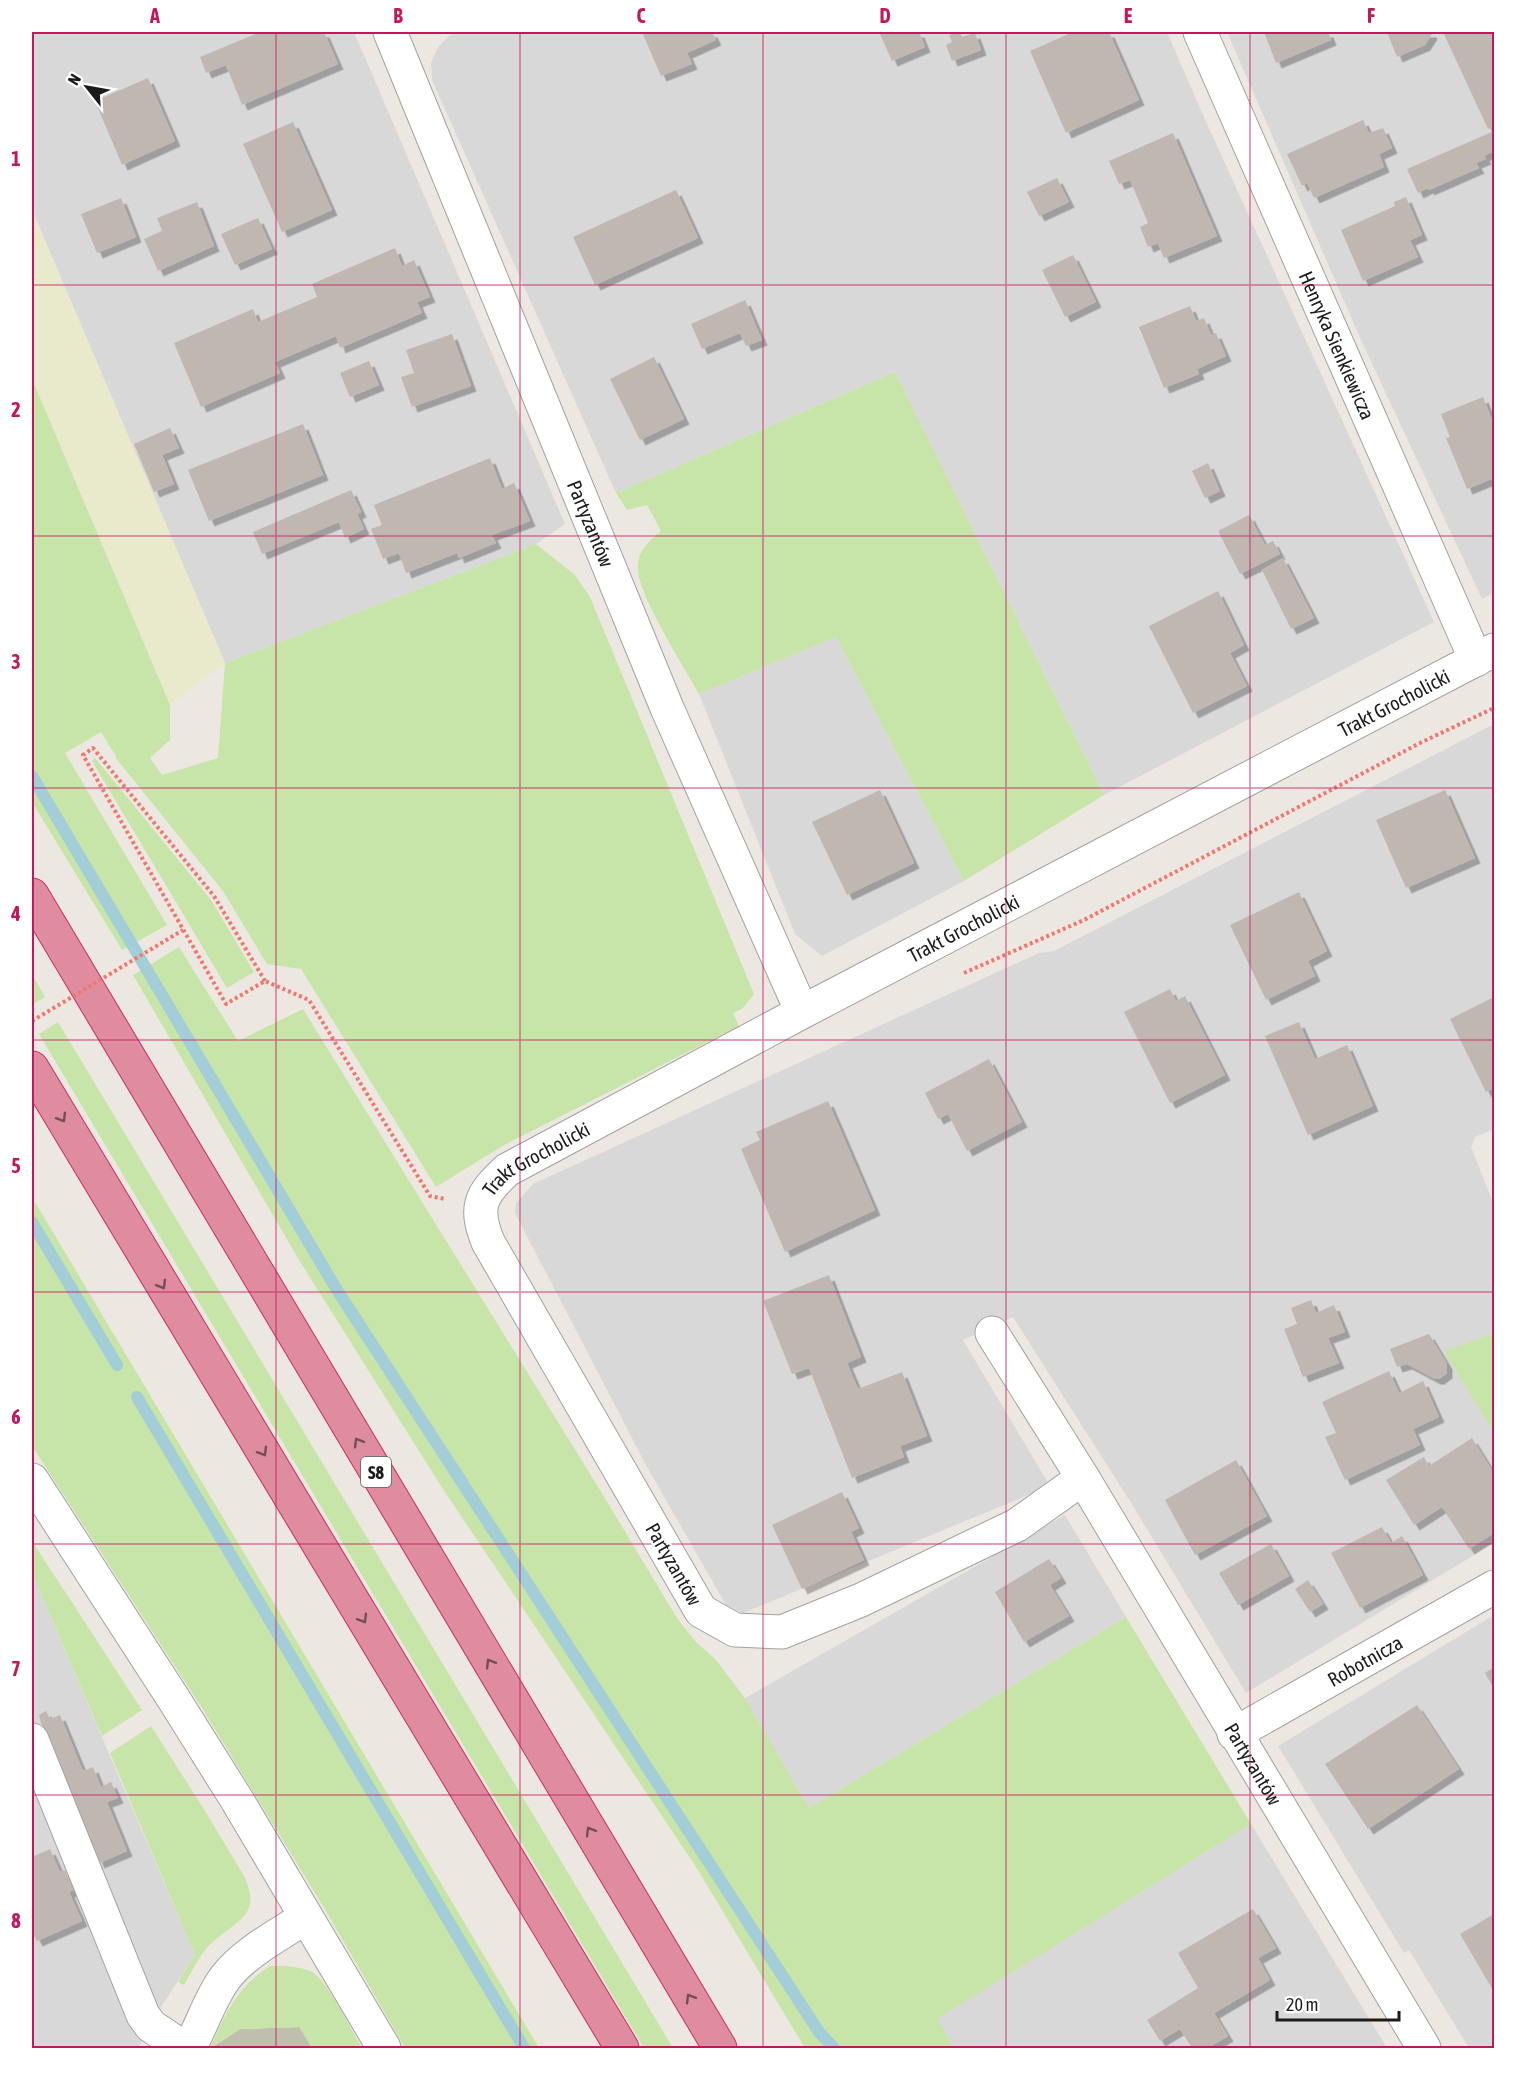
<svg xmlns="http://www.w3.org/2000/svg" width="1526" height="2080" viewBox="0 0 1526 2080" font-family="'Asap Condensed',sans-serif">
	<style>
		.residential { fill: #d9d8d8 }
		.construction { fill: #bfbfad }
		.farmland { fill: #e9eacc }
		.grass { fill: #c7e4a9 }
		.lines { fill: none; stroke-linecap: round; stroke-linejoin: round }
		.stream { stroke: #a3cdd7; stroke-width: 12 }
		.building { fill: #c0b7b1; filter: url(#shadow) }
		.minor-casing { stroke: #a2a2a2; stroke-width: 35 }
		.highway-casing { stroke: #c92e67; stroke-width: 35 }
		.path { stroke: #f0776d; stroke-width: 4; stroke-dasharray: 3 3; stroke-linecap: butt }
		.minor { stroke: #fff; stroke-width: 33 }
		.highway { stroke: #df8c9e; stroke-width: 33 }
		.path-bridge { stroke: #f0776d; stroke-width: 4; stroke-dasharray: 3 3; stroke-linecap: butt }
		.oneway { stroke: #734e56 }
		.grid { fill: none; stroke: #c2185b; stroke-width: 1.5; stroke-opacity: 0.55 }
		.labels { text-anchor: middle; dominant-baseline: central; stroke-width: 4.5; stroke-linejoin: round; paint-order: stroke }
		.shield { fill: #fff; stroke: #5f5f5f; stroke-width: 1.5 }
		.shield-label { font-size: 18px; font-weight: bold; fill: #1b1b1b }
		.street-label { font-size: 20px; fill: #1b1b1b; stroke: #fff }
		.neatline { fill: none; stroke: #c2185b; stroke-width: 2 }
		.grid-label { font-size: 20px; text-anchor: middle; font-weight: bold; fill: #c2185b }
	</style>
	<defs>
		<filter id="shadow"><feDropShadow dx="5.5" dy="5.5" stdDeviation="0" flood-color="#0004"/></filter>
	</defs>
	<rect width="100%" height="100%" fill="#ece8e1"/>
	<path class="residential" d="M32,32h322l211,492 -29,20 -311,119 -193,-453z
		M458,32h709l36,83 231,507 -330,173 -209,-423 -279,121 -184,-413 -1,-17 7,-16 11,-11z
		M1227,32h267v560l-12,7 -121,-259z
		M836,637l128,244 -142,75 -27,-22 -96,-240z
		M1494,724v405l-19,8 -4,10 23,58v128l-49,18 49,82v110l-248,150 -113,-187 -120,-189 -50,23 87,146 -307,127 -17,-8 -80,-140 -131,-252 1,-10 17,-19 506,-231 15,-2z
		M1065,1515l61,102 -317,191 -64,-110z
		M32,1573l163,382 -36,55 -21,38h-106z
		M1494,1615v433h-25l-60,-98 -5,3 -126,-207z
		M1251,1824l136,224h-433l-18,-29z"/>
	<path class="construction" d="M300,2027l12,21h-101l29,-19z"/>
	<path class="farmland" d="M32,210l193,453 -55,42 -138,-326z"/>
	<path class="grass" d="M895,372l209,423 -140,86 -128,-244 -137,57c-14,-26 -61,-99 -61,-125 -1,-18 11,-28 23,-38l-14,-26 -20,5 -11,-17z
		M32,379l138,326v35l-20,18 12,17 56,-17 7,-95 311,-119 39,31 15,22 164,397 -12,15 -9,4 6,13 -235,119 -68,42 -135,-218 -34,-5 -44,-73 -108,-134 1,-1 -15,-24 -36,21 102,172 -45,25 -90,-148z
		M95,758l116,142 43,72 -27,16 -135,-227z
		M179,947l59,94 65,-32 300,486 74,123 18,23 21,19 29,38 64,110 317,-191 125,207 -314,195 17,29h-149l-109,-181 -255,-381 -142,-226 -166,-285z
		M32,974l13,23 -13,8z
		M58,1022l615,1026h-29l-605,-1014z
		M32,1197l507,851h-134l-79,-137 -124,-203 -170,-262z
		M1494,1333v100l-50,-82z
		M32,1541l110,169 -40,26 -70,-163z
		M151,1726l54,85 39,65c21,44 -15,46 -38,73 -9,11 -15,24 -22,36l-6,-3 17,-27 -85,-202z
		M270,1966c14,0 30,0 42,6 16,9 40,60 50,76h-50l-13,-21 -59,2 -30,19c16,-35 26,-60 60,-82z"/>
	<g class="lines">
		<path class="stream" d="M32,776l305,514 482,742 15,16
			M32,1222l85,143
			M137,1397l387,651"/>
	</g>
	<path class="building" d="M260,32h64l14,32 -96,41 -16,-40 -20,8 -6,-16z
		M642,32h70l4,8 -29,13 5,11 -31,12z
		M886,32h33l6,15 -33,14 -12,-27z
		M960,32l2,5 13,-4 6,17 -29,11 -6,-16 6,-3 -3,-7z
		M1073,32h36l30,68 -73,33 -36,-82z
		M1264,32h64l3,8 -55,23z
		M1387,32h44l1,2 -7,11 -28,12z
		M1443,32h51v94l-6,3z
		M148,78l27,63 -53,24 -27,-64z
		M1363,120l6,13 14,-5 9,20 -13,6 5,13 -70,31 -7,-15 -5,3 -15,-32z
		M293,122l39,88 -50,22 -39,-88z
		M1494,131v20l-10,5 2,3 -10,4 3,5 -50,22 -1,-2 -10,5 -11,-24z
		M1173,133l44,103 -53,22 -6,-15 -10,4 -8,-20 8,-4 -18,-43 -11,4 -10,-23z
		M1057,178l12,24 -30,14 -12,-24z
		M676,190l22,48 -103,47 -22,-48z
		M1406,197l16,38 -12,5 8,17 -55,24 -22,-51 54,-24 -1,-4z
		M121,198l15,39 -39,16 -16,-39z
		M197,202l17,44 -56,25 -14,-32 18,-8 -5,-13z
		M258,218l14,31 -37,16 -14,-31z
		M395,248l7,18 12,-6 16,37 -13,5 5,11 -82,35 -4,-12 -61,26 5,11 -79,34 -27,-64 79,-34 5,13 59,-25 -5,-13z
		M1073,255l23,47 -31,15 -23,-47z
		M745,300l17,40 -16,6 -6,-13 -38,16 -11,-25z
		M1190,306l6,15 8,-3 7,17 5,-2 10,23 -29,13 2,5 -35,14 -25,-61z
		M452,334l19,52 -59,21 -11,-30 13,-4 -8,-23z
		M654,357l30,62 -44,21 -30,-61z
		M369,361l10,24 -29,12 -10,-24z
		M1483,397l9,23 2,-1v59l-27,11 -21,-51 4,-1 -9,-23z
		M303,424l20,51 -114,46 -21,-51z
		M170,428l9,20 -17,7 12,29 -20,8 -20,-48z
		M490,458l12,31 12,-6 16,38 -38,14 4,8 -37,15 -2,-5 -51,20 -7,-20 -16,6 -12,-30 11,-4 -8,-20z
		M1208,463l12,28 -15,7 -13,-27z
		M351,490l10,22 -4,2 7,15 -19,9 -6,-16 -77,32 -9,-22z
		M1249,515l16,30 8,-4 7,13 -40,20 -22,-43z
		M1283,558l31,60 -23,11 -29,-59z
		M1218,591l26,54 -14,8 17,33 -54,27 -44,-87z
		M880,790l34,73 -67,32 -35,-73z
		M1445,790l30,68 -69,30 -30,-68z
		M1299,892l28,59 -19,10 7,15 -49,24 -36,-75z
		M1170,989l6,12 9,-5 40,79 -55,28 -46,-91z
		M1494,997v91l-8,4 -36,-73z
		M1299,1022l16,37 32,-14 26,61 -65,29 -43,-99z
		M989,1059l33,63 -55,29 -19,-37 -10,5 -13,-26z
		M828,1101l47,109 -90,42 -44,-103 19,-9 -4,-8z
		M829,1275l32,82 -14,6 11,26 44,-17 25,64 -27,10 4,11 -52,21 -43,-110 -17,6 -29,-73z
		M1311,1300l5,13 18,-8 11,27 -17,6 11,25 -36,14 -19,-48 13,-5 -6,-16z
		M1429,1334l18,30v9l-8,6h-4l-28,-15 -10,3 -7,-18z
		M1389,1371l10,22 24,-12 16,36 -26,12 7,16 -75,35 -20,-43 11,-4 -14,-31z
		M1472,1438l22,36v59l-25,16 -27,-42 -28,18 -28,-45 38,-23 5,9z
		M1236,1460l31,56 -72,39 -30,-55z
		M842,1492l17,36 -8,4 13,28 -62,29 -30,-64z
		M1382,1527l9,16 11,-7 21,39 -63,33 -29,-55z
		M1271,1544l18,32 -51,29 -19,-32z
		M1049,1559l12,19 -11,7 19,31 -45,26 -29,-50z
		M1308,1580l15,24 -13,8 -15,-23z
		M1494,1667v22l-9,-16z
		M1417,1705l42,64 -91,60 -43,-65z
		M46,1711l4,8 10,-4 23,56 10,-4 8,20 10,-5 7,16 -11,4 20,49 -28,12 -58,-140 -2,-8z
		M50,1849l10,23 5,-2 9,20 -5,2 13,29 -45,20 -5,-10v-74z
		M1253,1909l23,39 -18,10 12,22 -56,33 14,23 -20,12h-16l-12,-19 -20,12 -13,-21 51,-32 -20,-35z
		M1494,1914v78l-34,-58z"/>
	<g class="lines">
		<defs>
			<g id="minor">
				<path id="s1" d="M390,32l277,676 135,304"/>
				<path id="s2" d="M1200,32l276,628"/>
				<path id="s3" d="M992,1333l91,145 341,570"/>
				<path id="s4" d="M1083,1478l-66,47 -156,75 -79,32 -47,-2 -34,-19 -213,-369c-14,-35 -8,-47 19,-72l295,-158 692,-362"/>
				<path d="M32,1480l141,218 64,102 147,248"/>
				<path id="s5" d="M1234,1734l260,-147"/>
				<path d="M32,1740l111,275 8,11 33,22"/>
				<path d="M189,2048c13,-22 20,-48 36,-70 20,-26 54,-43 81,-61"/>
			</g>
			<path id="highway" d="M32,895l688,1153
				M32,1068l590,980"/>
		</defs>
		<use href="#minor" class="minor-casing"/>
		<use href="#highway" class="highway-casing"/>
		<path class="path" d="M964,973l120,-53 338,-178 72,-34
			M265,981l-51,-85 -121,-148 -10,7 143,249 39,-23 44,19 121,196 15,3"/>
		<use href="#minor" class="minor"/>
		<use href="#highway" class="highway"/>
		<path class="path-bridge" d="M32,1021l151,-91"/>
	</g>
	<defs><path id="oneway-chevron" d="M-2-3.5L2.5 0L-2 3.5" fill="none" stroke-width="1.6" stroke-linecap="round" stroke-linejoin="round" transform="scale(1.5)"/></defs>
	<g class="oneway">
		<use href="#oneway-chevron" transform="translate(62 1118) rotate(59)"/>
		<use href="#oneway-chevron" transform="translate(162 1285) rotate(59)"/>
		<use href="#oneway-chevron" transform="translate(358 1442) rotate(-121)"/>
		<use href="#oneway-chevron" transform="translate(263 1452) rotate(59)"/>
		<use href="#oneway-chevron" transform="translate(363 1619) rotate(59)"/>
		<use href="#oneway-chevron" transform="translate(490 1663) rotate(-121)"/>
		<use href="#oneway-chevron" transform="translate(590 1831) rotate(-121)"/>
		<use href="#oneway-chevron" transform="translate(690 1998) rotate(-121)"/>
	</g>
	<path class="grid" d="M276,32v2016M520,32v2016M763,32v2016M1006,32v2016M1250,32v2016M32,285h1462M32,536h1462M32,788h1462M32,1040h1462M32,1292h1462M32,1544h1462M32,1795h1462"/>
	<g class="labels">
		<rect class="shield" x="361" y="1457" width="30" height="30" rx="4.5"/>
		<g class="shield-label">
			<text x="376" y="1472">S8</text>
		</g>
		<g class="street-label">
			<text stroke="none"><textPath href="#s2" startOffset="342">Henryka Sienkiewicza</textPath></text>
			<text stroke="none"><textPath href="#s1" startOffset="531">Partyzantów</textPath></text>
			<text stroke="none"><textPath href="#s4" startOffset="1936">Trakt Grocholicki</textPath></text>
			<text stroke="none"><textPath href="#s4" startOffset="1450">Trakt Grocholicki</textPath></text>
			<text stroke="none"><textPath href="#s4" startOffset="964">Trakt Grocholicki</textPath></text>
			<text transform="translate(674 1564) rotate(60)">Partyzantów</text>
			<text stroke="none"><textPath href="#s5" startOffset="150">Robotnicza</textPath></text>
			<text stroke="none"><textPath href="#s3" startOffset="504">Partyzantów</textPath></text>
		</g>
	</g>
	<rect width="1526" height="2080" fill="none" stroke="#ffffff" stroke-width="66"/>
	<g transform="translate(87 87) rotate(301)" stroke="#ffffff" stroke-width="4.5" paint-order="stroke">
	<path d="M0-4.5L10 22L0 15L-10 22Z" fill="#1b1b1b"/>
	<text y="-9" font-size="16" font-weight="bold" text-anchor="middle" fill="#1b1b1b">N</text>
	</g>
	<path d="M1277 2011v9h122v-9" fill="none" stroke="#1b1b1b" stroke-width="3"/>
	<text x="1286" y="2011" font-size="18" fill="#1b1b1b" stroke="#ffffff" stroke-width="4.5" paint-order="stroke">20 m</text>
	<rect x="33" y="33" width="1460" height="2014" class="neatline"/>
	<g class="grid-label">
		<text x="155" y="23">A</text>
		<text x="398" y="23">B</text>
		<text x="641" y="23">C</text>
		<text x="885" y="23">D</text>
		<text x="1128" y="23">E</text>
		<text x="1371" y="23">F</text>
		<text x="16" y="166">1</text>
		<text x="16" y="417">2</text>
		<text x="16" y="669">3</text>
		<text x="16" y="921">4</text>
		<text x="16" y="1173">5</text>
		<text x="16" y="1424">6</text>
		<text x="16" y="1676">7</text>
		<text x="16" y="1928">8</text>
	</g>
</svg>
